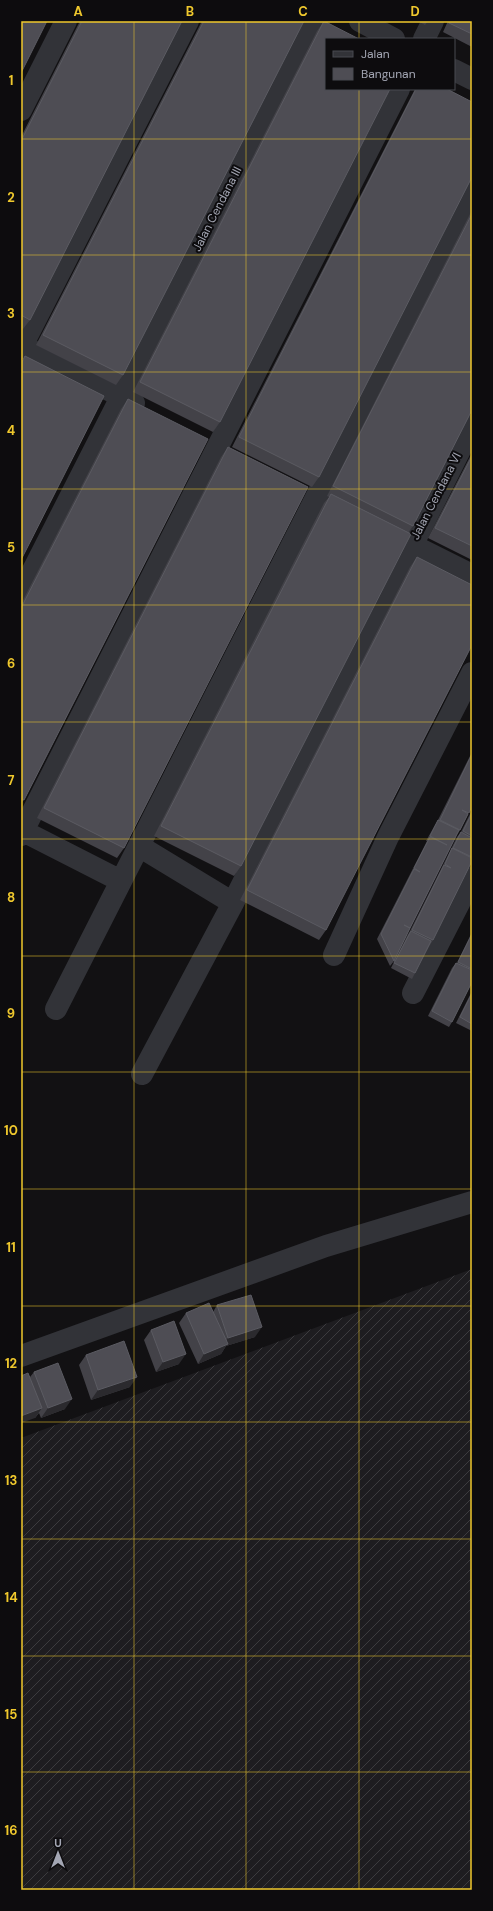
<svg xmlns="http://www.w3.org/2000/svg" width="493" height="1911" viewBox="0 0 493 1911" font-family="'DM Sans',sans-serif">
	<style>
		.industrial { fill: url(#industrial-furrows) }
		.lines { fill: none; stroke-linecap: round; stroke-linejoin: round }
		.street { stroke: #323338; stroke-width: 22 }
		.wall { fill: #434248 }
		.shaded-wall { fill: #2b2a2e }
		.building { fill: #4e4d54; stroke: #5b5b62 }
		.grid { fill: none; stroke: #efc82d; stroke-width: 1; stroke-opacity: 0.55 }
		.labels { text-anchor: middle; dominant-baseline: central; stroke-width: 4; stroke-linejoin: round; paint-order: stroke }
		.street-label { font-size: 12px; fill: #a3a6b3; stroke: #0d0c0e }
		.neatline { fill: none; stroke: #efc82d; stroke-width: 1.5 }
		.grid-label { font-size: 13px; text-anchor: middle; font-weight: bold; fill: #efc82d }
	</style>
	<defs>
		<pattern id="industrial-furrows" width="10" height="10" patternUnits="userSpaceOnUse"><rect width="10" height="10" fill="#1e1d20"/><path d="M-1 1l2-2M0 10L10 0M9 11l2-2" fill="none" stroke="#3c3b3e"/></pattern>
	</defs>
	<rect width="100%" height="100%" fill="#121113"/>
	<path class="industrial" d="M472,1269v621h-451v-452z"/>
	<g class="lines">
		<path class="street" d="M360,21l34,18
			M424,39l9,-18
			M454,70l18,9
			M21,110l45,-89
			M21,345l113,58
			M21,348l167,-327
			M398,538l74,37
			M21,594l291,-573
			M21,830l100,51
			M21,835l378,-746
			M139,846l94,57
			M334,955l54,-118 84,-164
			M413,993l59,-115
			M56,1009l416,-818
			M142,1074l91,-171 239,-477
			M21,1356l305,-110 146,-44"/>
	</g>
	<path class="wall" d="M80,21h102l-152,299 -7,9 -2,-1v-191z
		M202,21h102l-181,354 -7,10 -80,-40z
		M324,21l-104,401 -7,10 -80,-40 184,-361z
		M418,21h10l-3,4z
		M448,21h24v26l-29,-15z
		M415,89h32l-128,388 -7,10 -80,-40z
		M472,210v200l-59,116 -5,7 -167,333 -7,10 -80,-40 170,-333 5,-6 -2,-1z
		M128,399l-104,401 -3,3v-199l100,-195z
		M228,447l-104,401 -7,10 -80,-40 184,-361z
		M472,453v107l-44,-22z
		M417,557l-91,373 -7,10 -79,-40 170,-333z
		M472,752v54l-12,24 -3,5 -63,126 -4,5 -13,-27 50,-98h-1l9,-16 3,-5z
		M472,810v51l-39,79 -3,5 -15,28 -3,6 -21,-11 16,-32 3,-5 47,-94 4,-5z
		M472,932v50l-20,40 -3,5 -21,-11 24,-48 4,-5h1z
		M472,991v40l-16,-8z
		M217,1305l38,32 -29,9 -5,8 -23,10 -19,-41 7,-10 27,-1z
		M151,1330l28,34 -23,8 -12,-32z
		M86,1355l44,32 -39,13 -12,-35z
		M34,1372l31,37 -24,9 -2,-5 -4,5 -5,-41z"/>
	<path class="shaded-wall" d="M262,1327l-7,10 -29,9 -5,8 -23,10 6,-10 17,-7 7,-9z
		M186,1354l-7,10 -23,8 7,-10z
		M137,1377l-7,10 -39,13 7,-10z
		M72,1399l-7,10 -24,9 7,-10z
		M42,1408l-7,10 -14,5v-7z"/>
	<path class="building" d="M21,21h26l-26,52z
		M82,21h100l-152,299 -9,-5v-174z
		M204,21h100l-181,354 -80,-40z
		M324,21l35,18h-33v50h64l-170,333 -80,-40z
		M450,21h22v13l-23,-11z
		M416,89h31l25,13v75l-153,300 -80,-40z
		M472,214v196l-59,116 -80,-40z
		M25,356l79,40 -83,164v-196z
		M128,399l80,40 -184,361 -3,-2v-190z
		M228,447l80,40 -184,361 -80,-40z
		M472,456v90l-37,-18z
		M331,494l80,40 -170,332 -80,-40z
		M417,557l55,28v60l-146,285 -79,-40z
		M472,754v52l-3,7 -7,-3 6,4 -8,16 -20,-10z
		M472,813v23l-9,-5z
		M438,820l21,10 -49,98 -6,-3 6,3 -16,33 -13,-27 33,-65 6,3 -6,-4 16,-31 17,8 -17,-9z
		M461,832l11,6v19l-19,-9z
		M452,848l20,10v3l-39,79 -21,-10 32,-65 7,3 -6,-4z
		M411,931l20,10 -16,32 -21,-10z
		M472,934v35l-14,-7z
		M456,963l16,7v12l-20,40 -20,-11z
		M472,993v31l-12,-7z
		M251,1295l11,32 -34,11 -11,-33z
		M209,1303l19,41 -24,10 -18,-41z
		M174,1321l12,33 -23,8 -12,-32z
		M124,1341l13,36 -39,13 -12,-35z
		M58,1363l14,36 -24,9 -14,-36z
		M28,1373l14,35 -21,8v-40z"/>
	<path class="grid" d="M134,21v1869M246,21v1869M359,21v18M359,89v1801M21,139h451M21,255h451M21,372h451M21,489h451M21,605h451M21,722h451M21,839h451M21,956h451M21,1072h451M21,1189h451M21,1306h451M21,1422h451M21,1539h451M21,1656h451M21,1772h451"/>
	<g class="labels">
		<g class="street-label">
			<text transform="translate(217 209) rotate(-63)">Jalan Cendana III</text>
			<text transform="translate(436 496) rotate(-63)">Jalan Cendana VI</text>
		</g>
	</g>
	<rect width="493" height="1911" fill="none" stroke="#0d0c0e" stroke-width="44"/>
	<rect x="325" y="38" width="130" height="52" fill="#0d0c0e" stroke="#494a50"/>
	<rect x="333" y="51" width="20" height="6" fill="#323338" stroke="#494a50"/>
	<text x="361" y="58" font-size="12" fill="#a3a6b3">Jalan</text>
	<rect x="333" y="68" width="20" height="12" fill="#4e4d54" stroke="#494a50"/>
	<text x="361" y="78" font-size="12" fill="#a3a6b3">Bangunan</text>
	<g transform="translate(58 1853)" stroke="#0d0c0e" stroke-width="3" paint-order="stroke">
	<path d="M0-3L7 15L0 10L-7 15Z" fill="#a3a6b3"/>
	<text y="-6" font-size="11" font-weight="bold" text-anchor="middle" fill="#a3a6b3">U</text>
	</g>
	<rect x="22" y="22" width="449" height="1867" class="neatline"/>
	<g class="grid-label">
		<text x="78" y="16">A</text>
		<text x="190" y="16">B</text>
		<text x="303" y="16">C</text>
		<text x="415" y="16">D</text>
		<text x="11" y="85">1</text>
		<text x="11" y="202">2</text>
		<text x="11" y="318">3</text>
		<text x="11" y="435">4</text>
		<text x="11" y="552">5</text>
		<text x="11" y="668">6</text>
		<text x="11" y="785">7</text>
		<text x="11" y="902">8</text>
		<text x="11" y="1018">9</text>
		<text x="11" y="1135">10</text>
		<text x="11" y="1252">11</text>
		<text x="11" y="1368">12</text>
		<text x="11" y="1485">13</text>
		<text x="11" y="1602">14</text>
		<text x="11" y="1719">15</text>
		<text x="11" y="1835">16</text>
	</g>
</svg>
